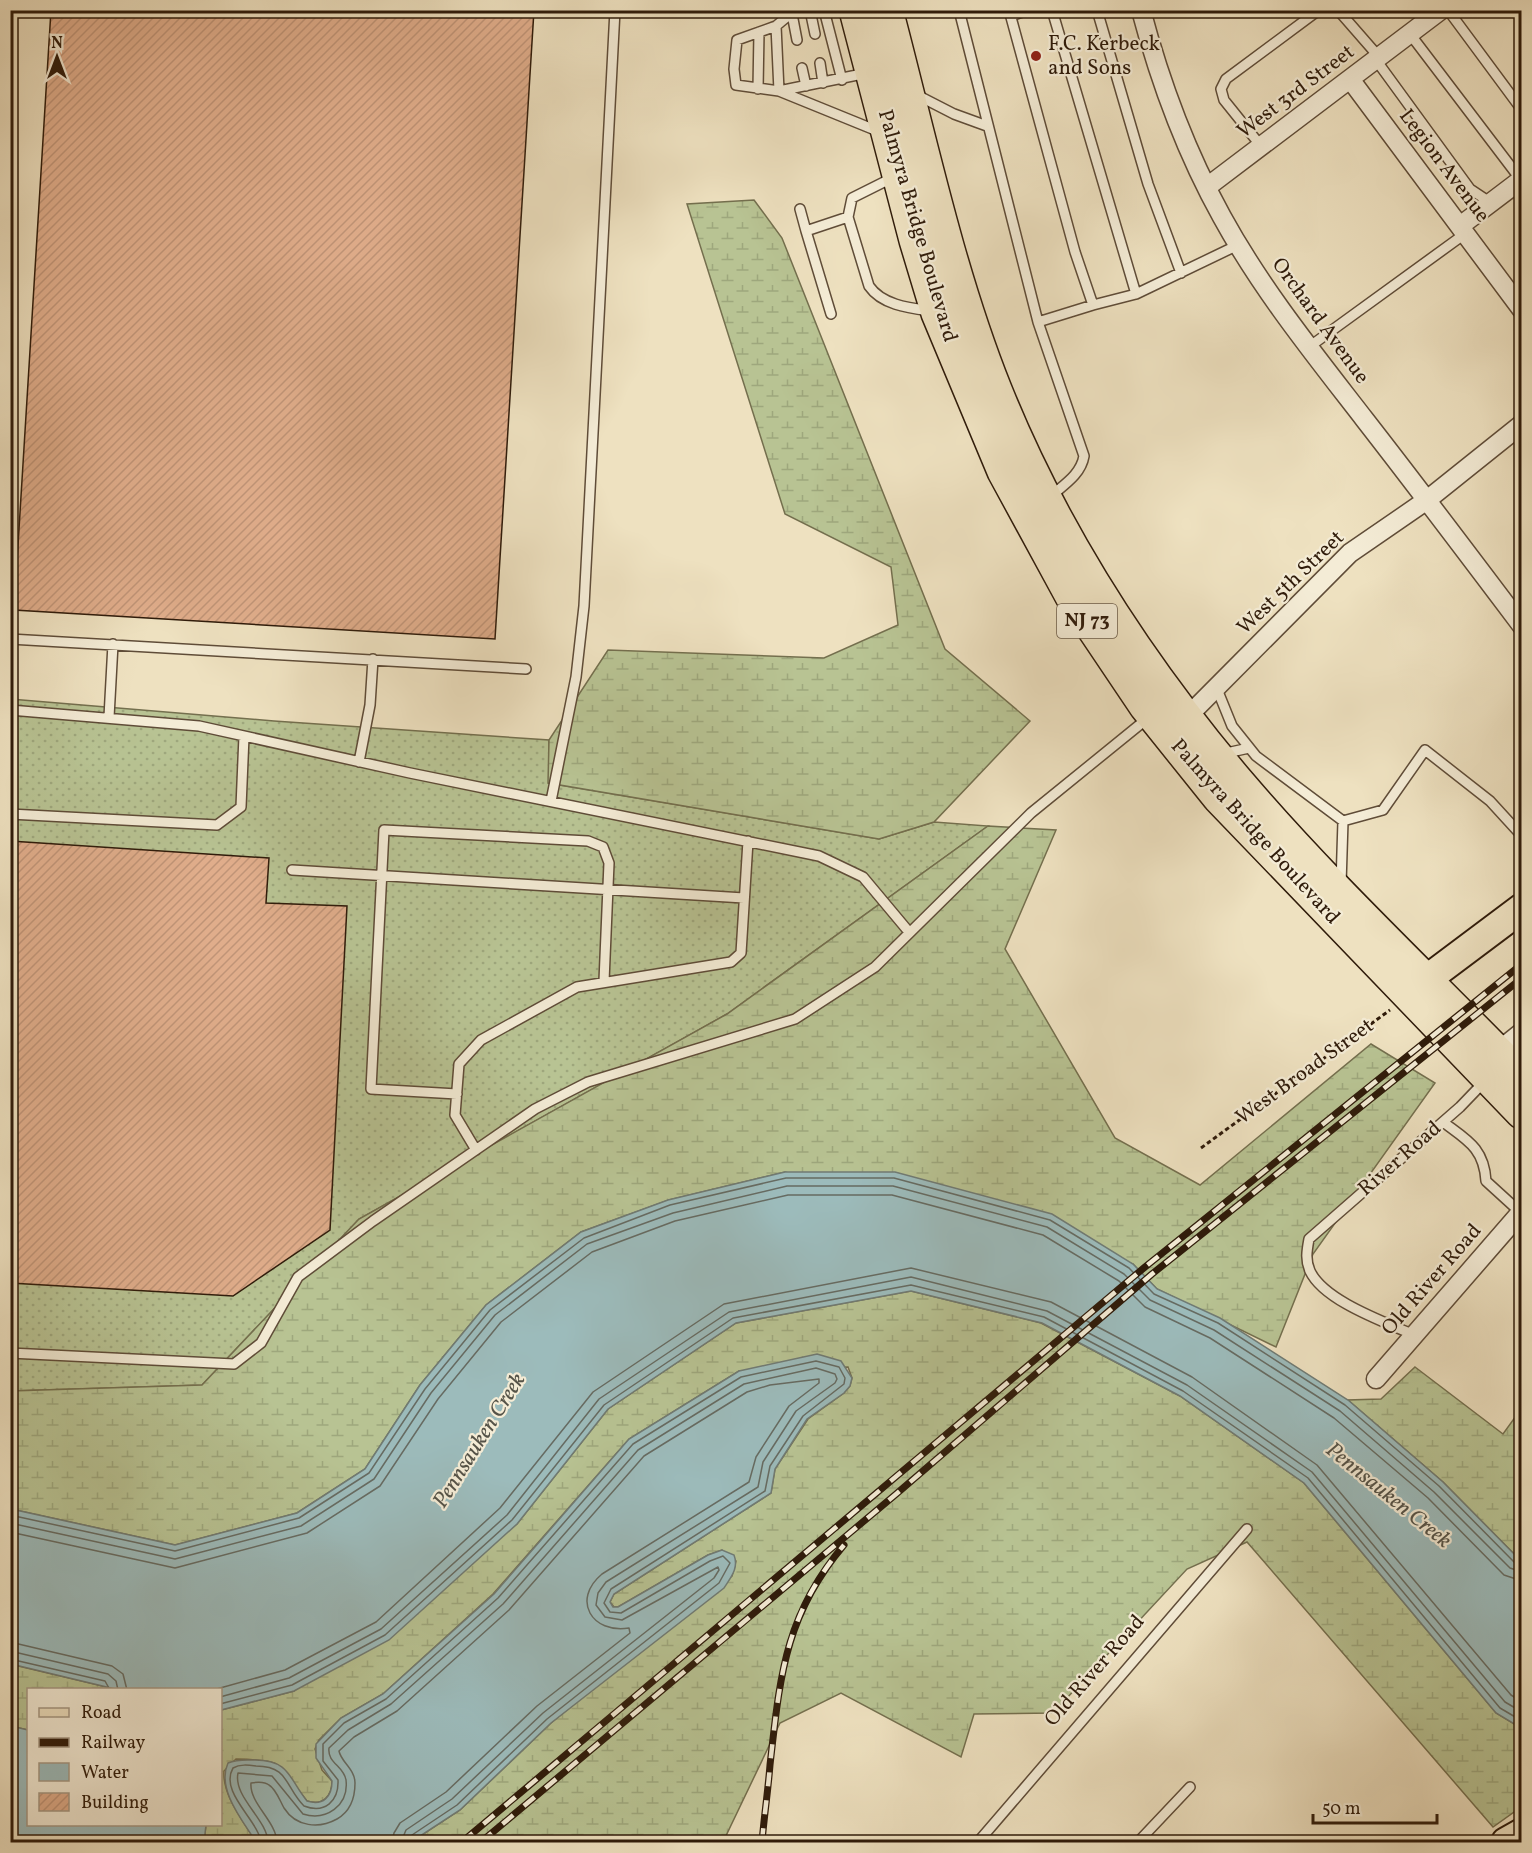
<svg xmlns="http://www.w3.org/2000/svg" width="1532" height="1853" viewBox="0 0 1532 1853" font-family="Vollkorn,serif">
	<style>
		.grass { fill: url(#grass-dots); stroke: #746f4e; stroke-width: 1.5 }
		.wetland { fill: url(#wetland-marsh); stroke: #746f4e; stroke-width: 1.5 }
		.water { fill: #9cbbbb; stroke: #707b74; stroke-width: 1.5 }
		.lines { fill: none; stroke-linecap: round; stroke-linejoin: round }
		.shore { stroke: #666b62; stroke-width: 1.5 }
		.building { fill: url(#building-hatch); stroke: #2f1b0a; stroke-width: 1.5 }
		.lane-casing { stroke: #5f4c38; stroke-width: 12 }
		.street-casing { stroke: #5f4c38; stroke-width: 21 }
		.primary-casing { stroke: #2f1b0a; stroke-width: 32 }
		.highway-casing { stroke: #2f1b0a; stroke-width: 36 }
		.path { stroke: #2f1b0a; stroke-width: 3; stroke-dasharray: 4.5 3; stroke-linecap: butt }
		.lane { stroke: #f4ecd6; stroke-width: 9 }
		.street { stroke: #f4ecd6; stroke-width: 18 }
		.primary { stroke: #eee1c0; stroke-width: 28 }
		.highway { stroke: #eee1c0; stroke-width: 33 }
		.rail-casing { stroke: #2f1b0a; stroke-width: 7 }
		.rail { stroke: #f4ecd6; stroke-width: 4.5; stroke-dasharray: 14; stroke-linecap: butt }
		.poi-dot { fill: #8f2418; stroke: #f4ecd6; stroke-width: 2 }
		.labels { text-anchor: middle; dominant-baseline: central; stroke-width: 4.5; stroke-linejoin: round; paint-order: stroke }
		.shield { fill: #f4ecd6; stroke: #6a5a47; stroke-width: 1.5 }
		.shield-label { font-size: 20px; font-weight: bold; fill: #2f1b0a }
		.poi-label { font-size: 21px; fill: #2f1b0a; stroke: #f4ecd6; text-anchor: start }
		.street-label { font-size: 21px; fill: #2f1b0a; stroke: #f4ecd6 }
		.water-label { font-size: 22px; font-style: italic; fill: #555348; stroke: #f4ecd6 }
	</style>
	<defs>
		<pattern id="grass-dots" width="8" height="8" patternUnits="userSpaceOnUse" patternTransform="scale(1.5)"><rect width="8" height="8" fill="#b8c393"/><path d="M2 2h.1M6 6h.1" fill="none" stroke="#9ea77d" stroke-width="1.8" stroke-linecap="round"/></pattern>
		<pattern id="wetland-marsh" width="20" height="14" patternUnits="userSpaceOnUse" patternTransform="scale(1.5)"><rect width="20" height="14" fill="#b8c393"/><path d="M1 5h8M5 5V1M11 12h8M15 12V8" fill="none" stroke="#9ea77d"/></pattern>
		<pattern id="building-hatch" width="6" height="6" patternUnits="userSpaceOnUse" patternTransform="scale(1.5)"><rect width="6" height="6" fill="#e0ad8b"/><path d="M-1 1l2-2M0 6l6-6M5 7l2-2" fill="none" stroke="#c09477"/></pattern>
	</defs>
	<rect width="100%" height="100%" fill="#eee1c0"/>
	<filter id="stains"><feTurbulence type="fractalNoise" baseFrequency=".00333" numOctaves="4"/><feColorMatrix values="0 0 0 0 .2 0 0 0 0 .09 0 0 0 0 .02 0 0 0 .5 -.17"/></filter>
	<radialGradient id="worn" r=".72"><stop offset=".6" stop-color="#630" stop-opacity="0"/><stop offset="1" stop-color="#630" stop-opacity=".3"/></radialGradient>
	<path class="grass" d="M10,699l264,22 275,19v43l330,56 55,-17 54,4 -261,188 -368,205 -157,166 -191,6z"/>
	<path class="wetland" d="M754,200l28,38 163,411 85,72 -96,101 -55,17 -331,-56 1,-43 59,-90 216,8 74,-33 -7,-58 -106,-53 -98,-310z
		M988,826l68,4 -51,119 110,189 85,47 171,-141 64,39 -122,171 -37,93 -119,-58 -24,-25 -348,-92 -116,28 -88,32 -95,73 -66,80 -55,84 -68,44 -122,32 -164,-36 -1,-118 192,-6 157,-166 368,-205z
		M911,1291l130,32 139,73 124,87 192,230 25,15v79l-28,20 -246,-285 -60,27 -134,144 -79,1 -13,43 -120,-64 -61,30 -57,119h-312l49,-32 91,-87 181,-147 4,-15 -14,-11 -14,5 -90,52h-4l-4,-5 4,-8 157,-101 4,-24 33,-50 36,-26 6,-7 2,-8 -4,-11 -109,4 -110,68 -136,155 -110,100 -42,24 -22,22 -4,9 7,21 10,11c0,15 -9,25 -25,20 -30,-37 -18,-41 -71,-42l-12,12c-2,24 20,51 32,71h-52l2,-17 14,-1 1,-114 73,-19 223,-167 91,-115 128,-86z
		M1415,1367l88,67 18,-25v152l-78,-79 -95,-82 33,-1z
		M10,1664l105,25 -87,1v40l-17,-4z"/>
	<path class="water" d="M785,1172h110l157,42 81,50 24,25 63,29 128,82 95,82 78,79v167l-25,-15 -192,-230 -124,-87 -138,-73 -131,-32 -175,32 -128,86 -91,115 -128,116 -95,51 -73,19 -1,-20 -105,-1 -104,-25v-155l164,36 122,-32 68,-44 55,-84 66,-80 95,-73 87,-32z
		M817,1354l24,7 11,17 -2,8 -6,7 -37,26 -32,50 -4,24 -157,101 -4,8 3,5h5l90,-52 14,-5 12,5c5,13 -3,22 -10,33l-173,135 -91,87 -49,32h-155c-13,-21 -40,-53 -28,-79 9,-4 17,-3 27,-3 35,0 34,19 52,41 16,5 25,-4 25,-20l-16,-23v-14l25,-26 42,-24 111,-100 135,-155 110,-68z
		M11,1726l17,4v94l178,1 -2,17h-193z"/>
	<g class="lines">
		<path class="shore" d="M10,1515l165,36 124,-33 70,-45 56,-84 65,-79 94,-72 86,-33 116,-27h108l156,42 79,48 25,26 64,29 127,82 94,81 76,77 7,2
			M10,1523l165,36 126,-33 73,-47 57,-86 64,-78 92,-71 86,-31 114,-27h106l154,41 77,47 26,26 64,30 126,81 94,81 76,76 12,4
			M10,1532l165,36 132,-35 73,-47 58,-87 63,-77 91,-70 83,-31 113,-26h104l151,40 76,46 26,26 65,31 124,80 94,80 76,77 18,6
			M10,1642l102,24 11,8 4,16
			M10,1651l98,23 8,7 2,9
			M10,1659l95,22 5,9
			M213,1690l72,-20 91,-48 124,-114 93,-116 131,-88 187,-36 140,34 141,75 125,88 194,230 11,7
			M220,1697l69,-19 92,-49 126,-114 92,-116 130,-87 182,-35 136,34 140,74 125,87 193,230 17,10
			M220,1704l72,-19 93,-50 127,-115 92,-115 129,-87 178,-33 133,32 139,74 125,87 192,230 22,13
			M261,1842c-3,-22 -42,-50 -28,-74 7,-4 15,-3 23,-2 33,0 29,21 48,40 21,8 35,-5 34,-26l-15,-19v-17l21,-21 42,-24 112,-101 135,-154 108,-67 75,-16 23,6 6,11 -1,6 -41,32 -33,50 -5,25 -154,98 -7,14 6,9 11,1 89,-52 13,-5 7,7 -11,20 -172,136 -90,86 -45,30 -3,7
			M268,1842c-1,-23 -35,-45 -30,-69l34,3 31,38c23,7 46,-8 43,-34 -2,-14 -19,-17 -17,-32l19,-18 43,-26 112,-100 135,-154 106,-66 72,-16 19,6 2,5 -2,4 -39,28 -33,51 -5,25 -152,95 -8,11 -2,12 9,12 17,3 96,-53 1,3 -5,8 -171,135 -91,86 -46,31 -5,12
			M277,1842c-1,-21 -28,-39 -26,-59 6,-1 13,-2 18,2 7,4 11,16 15,23 12,19 35,21 53,11 14,-8 18,-21 18,-36 0,-14 -14,-21 -16,-32l15,-14 43,-26 112,-101 135,-154 103,-64 23,-7 49,-6v4l-30,23 -33,51 -7,25 -147,92c-31,26 -10,60 27,54l1,5 -93,73 -91,86 -46,31 -6,10 -2,9"/>
	</g>
	<path class="building" d="M51,10h483l-39,629 -481,-29z
		M10,841l259,17 -3,45 81,3 -17,324 -97,66 -223,-13z"/>
	<g class="lines">
		<defs>
			<path id="lane" d="M795,10l-19,16 -39,14 -3,29 2,16 43,6 101,41
				M810,10l5,24
				M824,10l18,70
				M959,10l79,312 46,134c-3,18 -19,28 -33,40
				M1009,10l66,242 18,53 43,-11 102,-49
				M1052,10l84,284
				M1097,10l51,174 33,89
				M1338,10l41,47
				M1448,10l74,100
				M792,14l5,26
				M1011,16l17,-6
				M776,26l3,65 88,-18
				M1410,34l111,146
				M1376,60l94,129 21,14
				M820,63l3,20
				M802,68l4,18
				M758,89l1,-57
				M915,94l39,20 33,12
				M1261,146l-37,-46 -3,-11 5,-10 93,-69
				M894,177l-42,21 -4,19 21,69c13,19 40,22 62,25
				M800,209l6,22
				M831,314l-25,-83 42,-14
				M1038,322l55,-17
				M1309,347l157,-114
				M10,639l516,30
				M1217,689l15,37 24,30 87,65 40,-11 42,-60 65,51 32,35
				M10,710l189,16 211,47 409,83 44,21 46,55
				M109,717l4,-73
				M1222,754l27,-6
				M359,762l11,-57 3,-46
				M551,801l25,-124 8,-71 31,-596
				M10,814l207,11 24,-18 3,-71
				M292,870l452,28
				M1341,884l2,-63
				M457,1094l-86,-5 13,-259 204,11 15,6 6,16 -5,118
				M1443,1122c24,18 41,26 43,59l34,31
				M476,1150l-21,-35 4,-51 22,-24 96,-53 154,-25 10,-9 7,-112
				M1414,1335c-29,-13 -90,-34 -104,-64 -5,-11 -3,-21 -1,-32l151,-132 25,-26
				M10,1353l224,11 27,-21 37,-66 75,-56 162,-112 53,-27 207,-63 80,-52 156,-154 117,-95
				M978,1842l269,-313
				M1138,1842l52,-55"/>
			<path id="street" d="M1141,10c19,72 45,142 81,207 40,73 92,137 143,203 53,68 105,137 157,206
				M1350,79l172,231
				M1207,187l234,-177
				M1460,226l62,-47
				M1186,718l164,-165 77,-53 95,-76
				M1497,1052l25,-20
				M1376,1379l146,-168"/>
			<path id="primary" d="M1426,980l96,-72
				M1506,1842l16,-9"/>
			<path id="highway" d="M856,10l60,230 22,73 66,158 68,125 74,110 73,91 303,315
				M886,10c33,125 61,260 109,380 58,144 144,276 244,394 87,102 189,197 283,294"/>
		</defs>
		<use href="#lane" class="lane-casing"/>
		<use href="#street" class="street-casing"/>
		<use href="#primary" class="primary-casing"/>
		<use href="#highway" class="highway-casing"/>
		<path class="path" d="M1201,1148l189,-138"/>
		<use href="#lane" class="lane"/>
		<use href="#street" class="street"/>
		<use href="#primary" class="primary"/>
		<use href="#highway" class="highway"/>
		<defs>
			<path id="rail" d="M462,1842l683,-575 377,-303
				M481,1842l414,-347 257,-221 370,-296
				M762,1842c2,-25 6,-51 8,-77 10,-87 14,-149 74,-220"/>
		</defs>
		<use href="#rail" class="rail-casing"/>
		<use href="#rail" class="rail"/>
	</g>
	<circle class="poi-dot" cx="1036" cy="56" r="6"/>
	<g class="labels">
		<rect class="shield" x="1057" y="604" width="60" height="34" rx="4.5"/>
		<g class="shield-label">
			<text x="1087" y="621">NJ 73</text>
		</g>
		<g class="poi-label">
			<text x="1048" y="44">F.C. Kerbeck<tspan x="1048" dy="24">and Sons</tspan></text>
		</g>
		<g class="street-label">
			<text transform="translate(1296 92) rotate(-37)">West 3rd Street</text>
			<text transform="translate(1444 166) rotate(53)">Legion Avenue</text>
			<text transform="translate(917 226) rotate(74)">Palmyra Bridge Boulevard</text>
			<text transform="translate(1320 321) rotate(54)">Orchard Avenue</text>
			<text transform="translate(1291 583) rotate(-44)">West 5th Street</text>
			<text transform="translate(1255 832) rotate(48)">Palmyra Bridge Boulevard</text>
			<text transform="translate(1305 1072) rotate(-36)">West Broad Street</text>
			<text transform="translate(1400 1159) rotate(-41)">River Road</text>
			<text transform="translate(1432 1280) rotate(-49)">Old River Road</text>
			<text transform="translate(1095 1671) rotate(-49)">Old River Road</text>
		</g>
		<g class="water-label">
			<text transform="translate(480 1441) rotate(-58)">Pennsauken Creek</text>
			<text transform="translate(1388 1496) rotate(39)">Pennsauken Creek</text>
		</g>
	</g>
	<rect width="1532" height="1853" fill="none" stroke="#eee1c0" stroke-width="36"/>
	<rect x="12" y="12" width="1508" height="1829" fill="none" stroke="#2f1b0a" stroke-width="3"/>
	<rect x="18" y="18" width="1496" height="1817" fill="none" stroke="#2f1b0a" stroke-width="1.5"/>
	<rect x="27" y="1688" width="195" height="138" fill="#f4ecd6" stroke="#a59884" stroke-width="1.5"/>
	<rect x="39" y="1708" width="30" height="9" fill="#eee1c0" stroke="#a59884" stroke-width="1.5"/>
	<text x="81" y="1718" font-size="18" fill="#2f1b0a">Road</text>
	<rect x="39" y="1738" width="30" height="9" fill="#2f1b0a" stroke="#a59884" stroke-width="1.5"/>
	<text x="81" y="1748" font-size="18" fill="#2f1b0a">Railway</text>
	<rect x="39" y="1763" width="30" height="18" fill="#9cbbbb" stroke="#a59884" stroke-width="1.5"/>
	<text x="81" y="1778" font-size="18" fill="#2f1b0a">Water</text>
	<rect x="39" y="1793" width="30" height="18" fill="url(#building-hatch)" stroke="#a59884" stroke-width="1.5"/>
	<text x="81" y="1808" font-size="18" fill="#2f1b0a">Building</text>
	<g transform="translate(57 57)" stroke="#f4ecd6" stroke-width="4.5" paint-order="stroke">
	<path d="M0-4.5L10 22L0 15L-10 22Z" fill="#2f1b0a"/>
	<text y="-9" font-size="16" font-weight="bold" text-anchor="middle" fill="#2f1b0a">N</text>
	</g>
	<path d="M1313 1814v9h124v-9" fill="none" stroke="#2f1b0a" stroke-width="3"/>
	<text x="1322" y="1814" font-size="18" fill="#2f1b0a" stroke="#f4ecd6" stroke-width="4.5" paint-order="stroke">50 m</text>
	<rect width="100%" height="100%" filter="url(#stains)"/>
	<rect width="100%" height="100%" fill="url(#worn)"/>
</svg>
